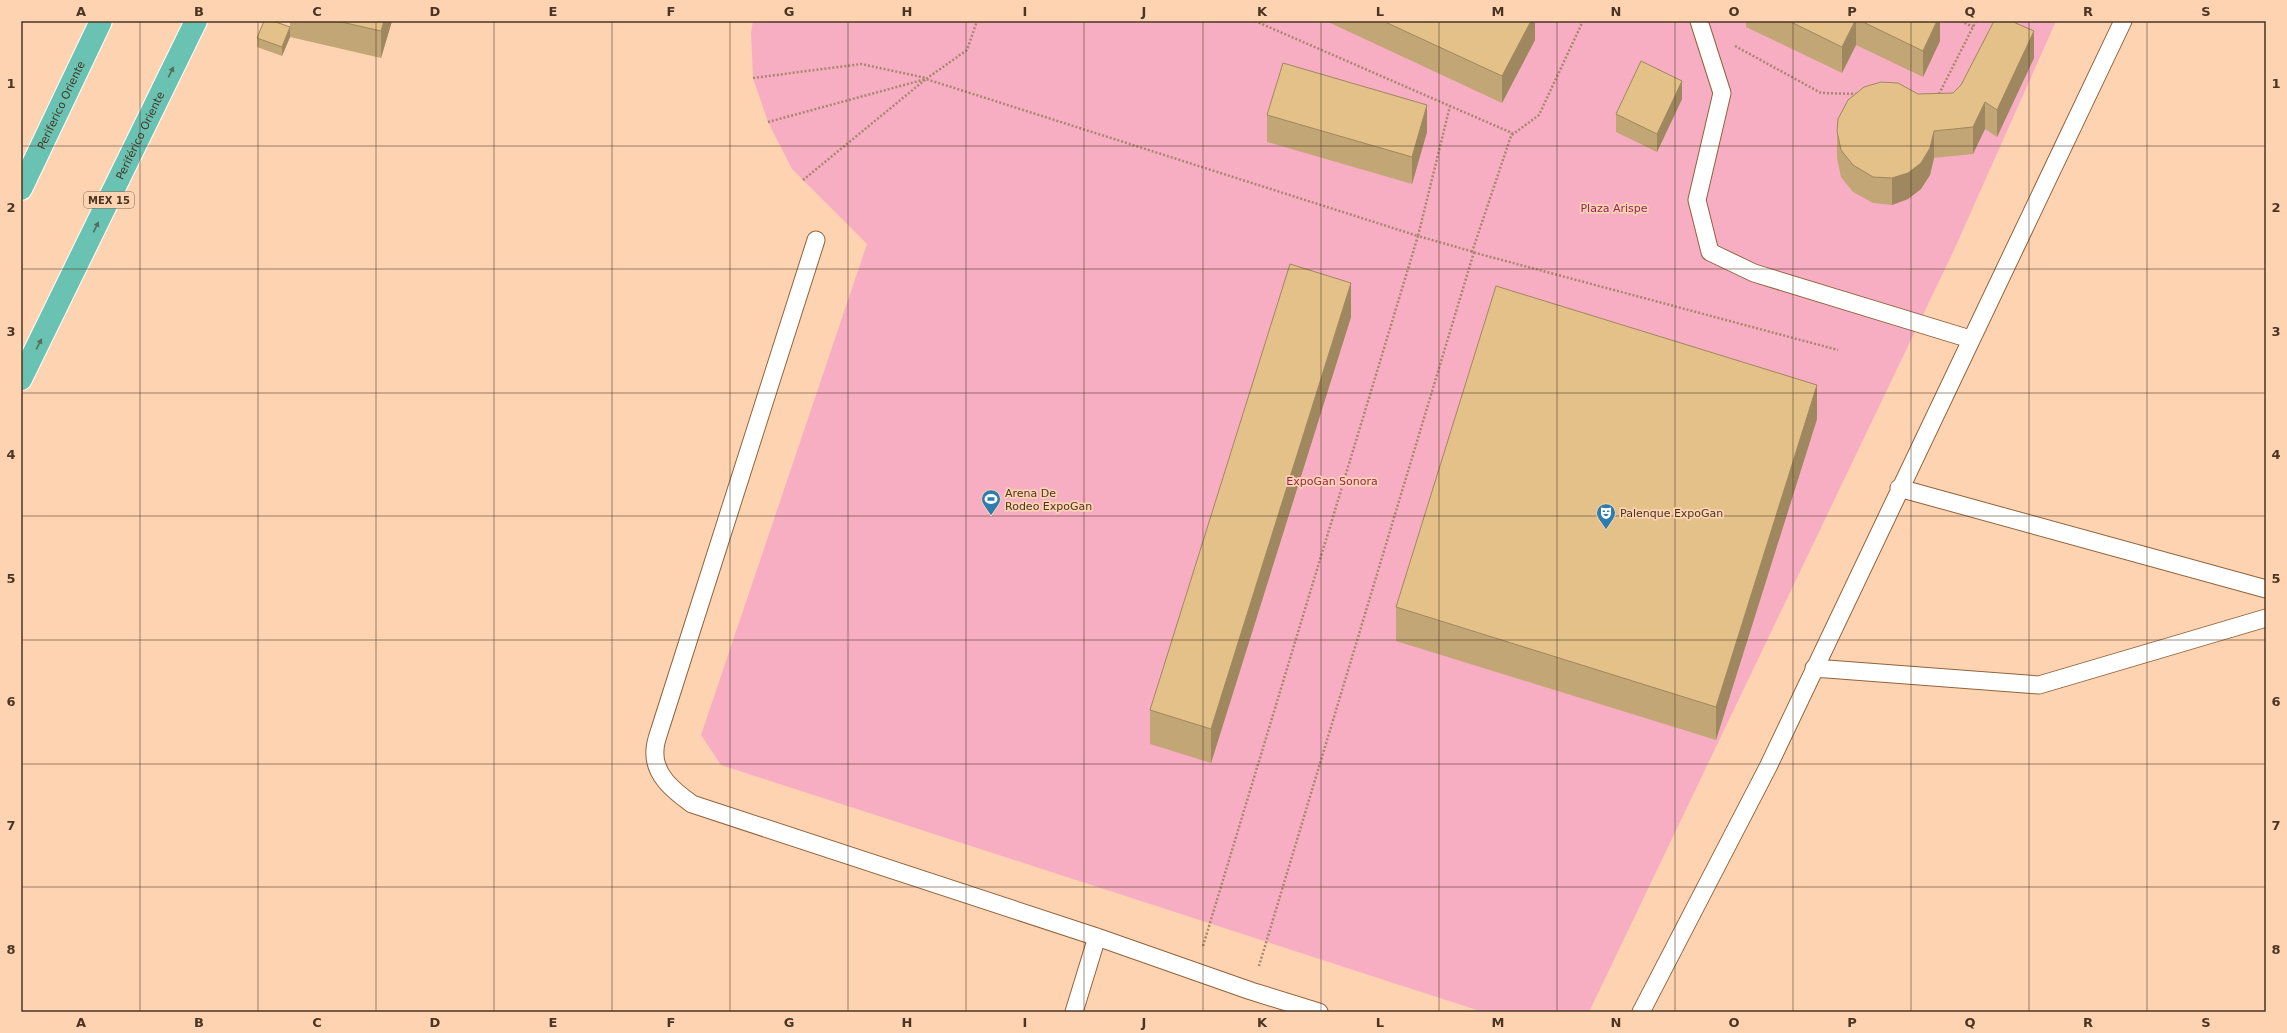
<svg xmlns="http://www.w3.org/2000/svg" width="2287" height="1033" viewBox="0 0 2287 1033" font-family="'DejaVu Sans',sans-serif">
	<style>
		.green { fill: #f7aec3 }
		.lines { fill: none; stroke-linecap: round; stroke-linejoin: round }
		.service-casing { stroke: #92633b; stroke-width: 19 }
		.trunk-casing { stroke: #fff; stroke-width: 24 }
		.path { stroke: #a8876d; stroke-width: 2.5; stroke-dasharray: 2 2; stroke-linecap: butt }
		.service { stroke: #fff; stroke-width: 17 }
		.trunk { stroke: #6ac2b2; stroke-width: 22 }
		.wall { fill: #c3a675 }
		.shaded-wall { fill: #9f875f }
		.building { fill: #e3c188; stroke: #9f875f }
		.oneway { fill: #576d5c }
		.grid { fill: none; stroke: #4a3523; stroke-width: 1; stroke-opacity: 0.55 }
		.labels { text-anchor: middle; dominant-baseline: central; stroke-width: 3.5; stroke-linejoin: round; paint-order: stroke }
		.shield { fill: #fed3b1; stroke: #80644e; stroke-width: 1 }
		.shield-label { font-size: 10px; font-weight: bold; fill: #4a3523 }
		.street-label { font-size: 11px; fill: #4a3523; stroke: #fed3b1 }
		.park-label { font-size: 11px; fill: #962354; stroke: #fed3b1 }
		.poi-label { font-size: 11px; fill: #4a3523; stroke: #fed3b1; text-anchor: start }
		.neatline { fill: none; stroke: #4a3523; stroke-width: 1.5 }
		.grid-label { font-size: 13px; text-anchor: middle; font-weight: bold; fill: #4a3523 }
	</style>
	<rect width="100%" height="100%" fill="#fed3b1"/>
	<path class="green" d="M753,21h1303l-102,229 -365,762h-106l-762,-247 -20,-30 166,-491 -75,-75 -24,-47 -15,-44 -2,-46z"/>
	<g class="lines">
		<defs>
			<path id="service" d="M1699,21l23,72 -25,107 13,52 44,21 216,66
				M816,240l-155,486c-2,7 -6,16 -6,24 -2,25 19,41 37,54l405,133 154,54 68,21
				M1899,488l367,101
				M1814,668l225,17 227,-67
				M1074,1012l23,-75
				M1641,1012l127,-245 355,-746"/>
			<g id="trunk">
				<path id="s1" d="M21,189l80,-168"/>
				<path id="s2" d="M21,379l175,-358"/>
			</g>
		</defs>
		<use href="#service" class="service-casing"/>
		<use href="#trunk" class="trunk-casing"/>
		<path class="path" d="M1255,21l257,112 -40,119 366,98
			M1961,21l12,6
			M1735,46l86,47 37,1
			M753,78l108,-14 65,14
			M1939,94l37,-73
			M768,122l158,-43 41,-29 10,-29
			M1512,135l27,-20 44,-94
			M803,180l123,-101 492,157 32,-130
			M1203,946l215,-710 56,16 -215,714"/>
		<use href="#service" class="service"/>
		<use href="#trunk" class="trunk"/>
	</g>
	<path class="wall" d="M290,21h102l-11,37 -91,-21z
		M1326,21h209v19l-33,63z
		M1746,21h194v20l-17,36 -67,-32 -14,28 -96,-46z
		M290,37l-8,19 -25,-9v-9z
		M2034,58l-37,79 -12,-8 -12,25 -39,4 -4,17 -9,14 -13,10 -16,6 -19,-2 -20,-11 -12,-15 -4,-19v-27l81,-37 35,-1z
		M1682,99l-25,53 -41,-20v-18z
		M1267,115l160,17 -15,52 -145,-42z
		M1351,317l-140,446 -61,-19v-34z
		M1817,419l-101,321 -320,-99v-34z"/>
	<path class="shaded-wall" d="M384,21h8l-11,37v-27z
		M1531,21h4v19l-33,63v-27z
		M1855,21h1v24l-14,28v-26z
		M1937,21h3v20l-17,36v-26z
		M290,27v10l-8,19v-9z
		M2034,31v27l-37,79v-27z
		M1682,81v18l-25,53v-18z
		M1985,102v27l-12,25v-27z
		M1427,105v27l-15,52v-27z
		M1934,131v27l-4,17 -9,14 -13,10 -16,6v-27z
		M1351,283v34l-140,446v-34z
		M1817,385v34l-101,321v-33z"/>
	<path class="building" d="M264,21h9l17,6 -8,20 -25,-9z
		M337,21h47l-3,10z
		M1383,21h148l-29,55z
		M1789,21h66l-13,26z
		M1861,21h76l-14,30z
		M1994,21h17l23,10 -37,79 -12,-8 -12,25 -39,4 -4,17 -9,15 -13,10 -16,5 -19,-1 -20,-12 -12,-15 -4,-19 1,-12 10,-19 16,-13 17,-5 17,1 20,11 35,-1 8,-8z
		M1641,61l41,20 -25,53 -41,-20z
		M1283,63l144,42 -15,52 -145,-42z
		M1290,264l61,19 -140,446 -61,-19z
		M1496,286l321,99 -101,322 -320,-100z"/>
	<defs><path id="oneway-solid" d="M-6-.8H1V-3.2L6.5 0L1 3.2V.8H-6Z"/></defs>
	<g class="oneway">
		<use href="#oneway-solid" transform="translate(171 72) rotate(-64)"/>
		<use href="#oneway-solid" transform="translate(96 227) rotate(-64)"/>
		<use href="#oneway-solid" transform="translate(39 344) rotate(-63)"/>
	</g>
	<path class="grid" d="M140,21v991M258,21v991M376,21v991M494,21v991M612,21v991M730,21v991M848,21v991M966,21v991M1084,21v991M1203,21v991M1321,21v991M1439,21v991M1557,21v991M1675,21v991M1793,21v991M1911,21v991M2029,21v991M2147,21v991M21,146h2245M21,269h2245M21,393h2245M21,516h2245M21,640h2245M21,764h2245M21,887h2245"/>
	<defs>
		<symbol id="stadium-pin" viewBox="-11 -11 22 30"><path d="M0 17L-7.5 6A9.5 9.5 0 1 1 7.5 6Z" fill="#2d7daf" stroke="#fed3b1"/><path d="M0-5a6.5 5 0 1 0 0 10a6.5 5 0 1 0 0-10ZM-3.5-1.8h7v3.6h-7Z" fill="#fff"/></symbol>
		<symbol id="theatre-pin" viewBox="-11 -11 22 30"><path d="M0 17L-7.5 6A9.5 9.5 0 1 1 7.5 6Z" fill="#2d7daf" stroke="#fed3b1"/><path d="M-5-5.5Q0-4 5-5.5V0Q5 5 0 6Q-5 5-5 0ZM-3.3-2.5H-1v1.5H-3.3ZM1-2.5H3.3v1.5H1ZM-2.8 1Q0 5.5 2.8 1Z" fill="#fff"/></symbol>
	</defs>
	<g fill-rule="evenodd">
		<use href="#stadium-pin" x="980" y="488" width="22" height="30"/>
		<use href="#theatre-pin" x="1595" y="502" width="22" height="30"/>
	</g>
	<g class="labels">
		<rect class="shield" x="84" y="192" width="50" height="16" rx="3"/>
		<g class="shield-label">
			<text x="109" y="200">MEX 15</text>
		</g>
		<g class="street-label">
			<text stroke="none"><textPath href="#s1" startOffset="93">Periferico Oriente</textPath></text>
			<text stroke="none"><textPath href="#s2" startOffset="271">Periférico Oriente</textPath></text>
		</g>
		<g class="park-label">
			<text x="1614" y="208">Plaza Arispe</text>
			<text x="1332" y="481">ExpoGan Sonora</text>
		</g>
		<g class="poi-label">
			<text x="1005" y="493">Arena De<tspan x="1005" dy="13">Rodeo ExpoGan</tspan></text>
			<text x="1620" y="513">Palenque ExpoGan</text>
		</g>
	</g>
	<rect width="2287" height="1033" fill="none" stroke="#fed3b1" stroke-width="44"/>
	<rect x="22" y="22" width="2243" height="989" class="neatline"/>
	<g class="grid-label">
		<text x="81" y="16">A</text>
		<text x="199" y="16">B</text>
		<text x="317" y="16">C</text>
		<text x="435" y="16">D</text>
		<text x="553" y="16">E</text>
		<text x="671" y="16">F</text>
		<text x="789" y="16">G</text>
		<text x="907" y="16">H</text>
		<text x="1025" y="16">I</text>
		<text x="1144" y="16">J</text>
		<text x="1262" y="16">K</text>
		<text x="1380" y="16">L</text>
		<text x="1498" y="16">M</text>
		<text x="1616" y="16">N</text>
		<text x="1734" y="16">O</text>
		<text x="1852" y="16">P</text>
		<text x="1970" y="16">Q</text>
		<text x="2088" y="16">R</text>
		<text x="2206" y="16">S</text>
		<text x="11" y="88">1</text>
		<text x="2276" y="88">1</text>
		<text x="11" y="212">2</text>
		<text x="2276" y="212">2</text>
		<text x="11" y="336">3</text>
		<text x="2276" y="336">3</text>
		<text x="11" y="459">4</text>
		<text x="2276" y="459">4</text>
		<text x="11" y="583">5</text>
		<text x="2276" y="583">5</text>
		<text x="11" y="706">6</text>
		<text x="2276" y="706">6</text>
		<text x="11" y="830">7</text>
		<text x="2276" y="830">7</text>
		<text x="11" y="954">8</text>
		<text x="2276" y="954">8</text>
		<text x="81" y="1027">A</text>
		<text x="199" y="1027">B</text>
		<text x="317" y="1027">C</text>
		<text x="435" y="1027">D</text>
		<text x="553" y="1027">E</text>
		<text x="671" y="1027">F</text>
		<text x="789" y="1027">G</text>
		<text x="907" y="1027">H</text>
		<text x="1025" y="1027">I</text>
		<text x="1144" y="1027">J</text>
		<text x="1262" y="1027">K</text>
		<text x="1380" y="1027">L</text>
		<text x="1498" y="1027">M</text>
		<text x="1616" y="1027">N</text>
		<text x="1734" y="1027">O</text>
		<text x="1852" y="1027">P</text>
		<text x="1970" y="1027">Q</text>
		<text x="2088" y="1027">R</text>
		<text x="2206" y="1027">S</text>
	</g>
</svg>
